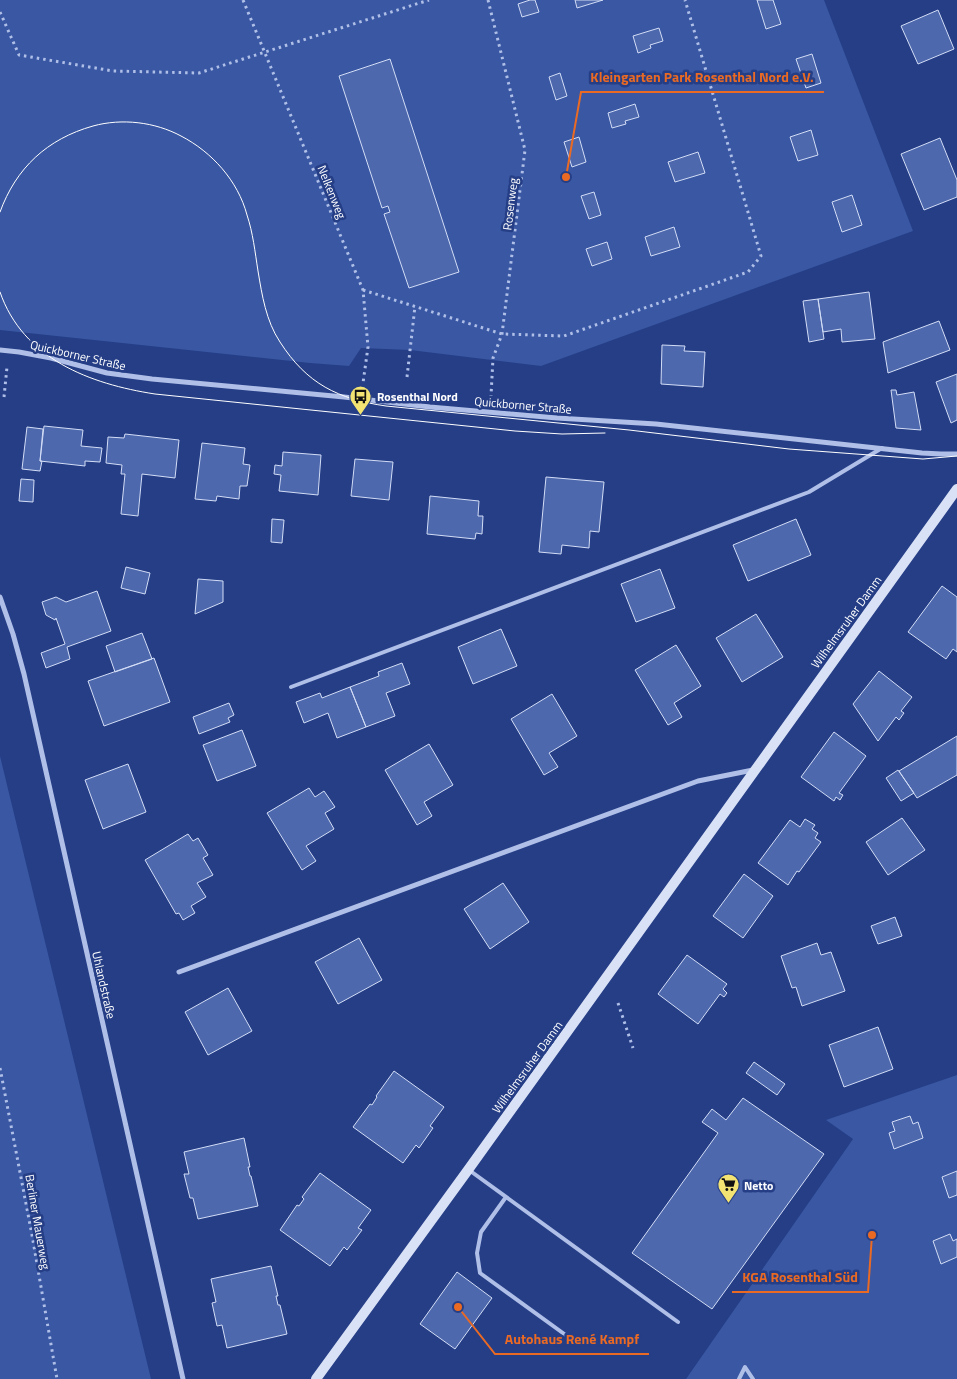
<svg xmlns="http://www.w3.org/2000/svg" width="957" height="1379" viewBox="0 0 957 1379" font-family="'Titillium Web',sans-serif">
	<style>
		.green { fill: #3957a2 }
		.building { fill: #4d68ad; stroke: #d3ddf6 }
		.lines { fill: none; stroke-linecap: round; stroke-linejoin: round }
		.path { stroke: #afbfe8; stroke-width: 3; stroke-dasharray: 2.5 4; stroke-linecap: butt }
		.lane { stroke: #afbfe8; stroke-width: 4 }
		.street { stroke: #afbfe8; stroke-width: 5 }
		.secondary { stroke: #d9e1f7; stroke-width: 10 }
		.tram { stroke: #fff; stroke-width: 1 }
		.labels { text-anchor: middle; dominant-baseline: central; stroke-width: 5; stroke-linejoin: round; paint-order: stroke }
		.street-label { font-size: 12px; fill: #fff; stroke: #253e86 }
		.poi-label { font-size: 12px; font-weight: bold; fill: #fff; stroke: #253e86; text-anchor: start }
		.leader { fill: none; stroke: #ea6a24; stroke-width: 2 }
		.callout-dot { fill: #ea6a24; stroke: #253e86; stroke-width: 2 }
		.callout-label { font-size: 14px; text-anchor: middle; font-weight: bold; fill: #ea6a24; stroke: #253e86; stroke-width: 5; stroke-linejoin: round; paint-order: stroke }
	</style>
	<rect width="100%" height="100%" fill="#253e86"/>
	<path class="green" d="M0,0h824l89,231 -372,135 -131,-16 -49,-2 -12,18 -39,-3 -310,-33z
		M0,756l151,623h-151z
		M957,1075v304h-271l167,-240 -27,-19z"/>
	<path class="building" d="M530,0h5l4,12 -17,5 -4,-13z
		M575,0h28l-26,8z
		M757,0h16l8,24 -15,5z
		M938,10l16,39 -36,15 -17,-38z
		M659,28l4,13 -13,4 1,3 -13,5 -5,-17z
		M812,54l9,29 -15,5 -10,-29z
		M390,59l69,213 -50,16 -25,-74 6,-2 -2,-6 -6,2 -43,-132z
		M560,73l7,23 -11,4 -7,-23z
		M635,104l4,13 -14,4 1,3 -14,4 -4,-15z
		M811,130l7,25 -20,6 -8,-24z
		M579,137l7,25 -14,5 -8,-25z
		M940,138l17,42v17l-33,13 -23,-56z
		M698,152l7,21 -30,9 -7,-20z
		M594,192l7,23 -12,4 -8,-23z
		M852,195l10,30 -20,7 -10,-30z
		M674,227l6,20 -29,9 -6,-19z
		M607,242l5,17 -20,7 -6,-17z
		M869,292l6,47 -33,3 -1,-13 -18,3 -5,-33z
		M818,299l6,40 -15,3 -6,-41z
		M939,321l11,29 -62,23 -5,-31z
		M662,345l23,1 -1,5 21,1 -2,35 -42,-3z
		M957,374v46l-6,3 -15,-41z
		M891,390h5l1,5 17,-3 7,38 -25,-2z
		M44,426l39,4 -2,16 21,2 -2,14 -15,-1v5l-45,-5z
		M27,427l16,2 -3,32h2l-2,10 -18,-2z
		M125,434l54,6 -4,38 -33,-4 -4,42 -17,-2 4,-40h-4l1,-9 -16,-2 2,-26 16,1z
		M202,443l43,5 -2,16 7,1 -3,21h-7l-1,13 -22,-3 -1,5 -21,-2z
		M283,452l38,3 -3,40 -39,-4 2,-16 -7,-1 1,-9 7,1z
		M355,459l38,3 -4,38 -38,-4z
		M546,477l58,5 -5,50 -9,-1 -1,17 -27,-3 -1,9 -22,-2z
		M21,479l13,1 -1,22 -14,-1z
		M430,496l49,5 -1,15h5l-1,18 -6,-1 -1,6 -48,-5z
		M272,519l12,1 -2,23 -11,-1z
		M796,519l15,36 -63,26 -15,-36z
		M126,567l24,6 -5,21 -24,-6z
		M660,569l15,39 -39,14 -15,-38z
		M198,579l25,2v21l-28,12z
		M942,586l15,11v55l-4,-3 -7,10 -38,-27z
		M97,591l14,40 -44,16 3,12 -24,9 -5,-15 24,-9 -9,-26 -1,2 -9,-5 -4,-13 14,-5 10,5z
		M756,614l27,43 -41,25 -26,-44z
		M501,629l16,37 -44,18 -15,-37z
		M142,633l10,26 -37,13 -9,-26z
		M676,645l25,41 -27,17 8,14 -14,8 -33,-55z
		M154,658l16,44 -66,24 -16,-45z
		M402,663l8,21 -24,9 9,23 -29,11 -16,-40 29,-11 -1,-4z
		M879,671l33,26 -11,14 3,2 -5,7 -3,-3 -18,24 -25,-37z
		M350,687l16,40 -29,11 -9,-25 -24,10 -8,-21 24,-9 2,5z
		M552,694l25,42 -28,17 9,14 -14,8 -33,-56z
		M229,703l5,12 -6,3 2,4 -31,12 -6,-17z
		M242,730l14,36 -39,15 -14,-36z
		M834,732l32,24 -27,37 4,2 -3,5 -4,-3 -2,4 -33,-24z
		M957,736v39l-40,23 -18,-27z
		M429,744l24,41 -29,17 8,14 -15,9 -32,-55z
		M128,764l18,48 -43,17 -18,-49z
		M898,770l16,23 -13,8 -15,-23z
		M309,788l6,9 9,-6 11,16 -10,6 9,16 -28,17 10,15 -14,9 -35,-57z
		M902,818l23,32 -37,25 -22,-33z
		M805,819l10,6 -3,4 6,4 -3,5 6,4 -22,30 -2,-1 -9,14 -30,-22 32,-43 10,7z
		M188,834l5,7 5,-3 10,17 -5,3 10,17 -16,8 9,14 -15,9 4,7 -12,7 -4,-7 -3,1 -31,-54z
		M744,874l29,22 -30,42 -30,-22z
		M503,883l26,39 -39,27 -26,-40z
		M895,917l7,19 -24,8 -7,-18z
		M359,938l23,42 -44,24 -23,-42z
		M817,943l4,12 10,-3 14,39 -43,15 -6,-19 -4,1 -11,-32z
		M687,955l40,29 -4,5 4,4 -3,4 -4,-3 -22,30 -40,-30z
		M228,988l24,43 -44,24 -23,-43z
		M878,1027l15,42 -49,18 -15,-42z
		M754,1062l31,22 -8,11 -31,-22z
		M394,1071l50,36 -14,19 3,2 -14,20 -3,-3 -13,18 -50,-36 17,-23 2,1 5,-8 -1,-1z
		M743,1098l81,56 -112,155 -80,-56 86,-120 -16,-11 10,-13 14,11z
		M910,1116l3,8 5,-2 5,16 -29,11 -5,-16 6,-2 -3,-9z
		M244,1138l6,29h-2l2,9h1l7,30 -60,13 -5,-21h-3l-6,-24h5l-5,-22z
		M957,1171v24l-8,3 -7,-21z
		M320,1173l51,37 -13,18 4,2 -15,20 -3,-3 -14,19 -50,-36 17,-25 2,1 5,-7 -2,-2z
		M950,1234l3,7 4,-2v18l-16,7 -8,-23z
		M271,1266l7,30h-2l2,9h2l7,29 -60,14 -5,-23 -5,1 -5,-23 4,-1 -5,-23z
		M457,1272l35,26 -37,51 -35,-25z"/>
	<g class="lines">
		<path class="path" d="M243,0l120,290 5,57 -5,36
			M488,0l37,150 -23,184 -9,24 -2,38
			M0,12l19,43 94,16 86,2 230,-73
			M363,290l139,44 62,2 184,-64 13,-16 -76,-256
			M407,377l8,-71
			M4,397l3,-30
			M618,1003l15,45
			M0,1068l32,167 25,144"/>
		<path class="lane" d="M291,687l518,-195 73,-44
			M469,1170l209,152
			M506,1197l-25,35 -4,21 3,20 87,63
			M739,1379l6,-12 8,12"/>
		<path class="street" d="M0,350l19,2 32,6 56,15 45,6 192,18 86,10 127,11 99,6 266,29 19,1h16
			M0,597l13,37 11,40 159,705
			M179,972l519,-191 55,-11"/>
		<path class="secondary" d="M316,1379l152,-209 489,-681"/>
		<path class="tram" d="M0,212c16,-44 47,-73 93,-86 29,-8 62,-4 88,10 31,16 57,45 66,79 6,18 8,37 11,56 4,24 8,50 22,71 27,42 58,57 106,64l243,24 160,19 134,10 34,-3
			M0,292c23,67 90,92 155,102l360,37 47,3 43,-1"/>
	</g>
	<defs>
		<symbol id="bus-pin" viewBox="-11 -11 22 30"><path d="M0 17L-7.5 6A9.5 9.5 0 1 1 7.5 6Z" fill="#f2e373" stroke="#253e86"/><path d="M-5-6H5V4H4V6H2V4H-2V6H-4V4H-5ZM-3.5-4V0h7V-4ZM-3.5 1.2v1.5H-2V1.2ZM2 1.2v1.5H3.5V1.2Z" fill="#111"/></symbol>
		<symbol id="supermarket-pin" viewBox="-11 -11 22 30"><path d="M0 17L-7.5 6A9.5 9.5 0 1 1 7.5 6Z" fill="#f2e373" stroke="#253e86"/><path d="M-6-5.5h2.5l.6 2H6L4.5 2H-2.5L-4.4-4H-6ZM-1.5 3.2a1.3 1.3 0 1 0 .1 0ZM3 3.2a1.3 1.3 0 1 0 .1 0Z" fill="#111"/></symbol>
	</defs>
	<g fill-rule="evenodd">
		<use href="#bus-pin" x="348" y="384" width="25" height="34"/>
		<use href="#supermarket-pin" x="716" y="1172" width="25" height="34"/>
	</g>
	<g class="labels">
		<g class="street-label">
			<text transform="translate(332 192) rotate(68)">Nelkenweg</text>
			<text transform="translate(510 204) rotate(-83)">Rosenweg</text>
			<text transform="translate(78 355) rotate(13)">Quickborner Straße</text>
			<text transform="translate(523 405) rotate(5)">Quickborner Straße</text>
			<text transform="translate(846 622) rotate(-54)">Wilhelmsruher Damm</text>
			<text transform="translate(104 985) rotate(77)">Uhlandstraße</text>
			<text transform="translate(527 1067) rotate(-54)">Wilhelmsruher Damm</text>
			<text transform="translate(38 1222) rotate(80)">Berliner Mauerweg</text>
		</g>
		<g class="poi-label">
			<text x="377" y="396">Rosenthal Nord</text>
			<text x="744" y="1185">Netto</text>
		</g>
	</g>
	<path class="leader" d="M566 177L581 92H824M872 1235L868 1292H732M458 1307L495 1354H649"/>
	<g class="callout-dot">
		<circle cx="566" cy="177" r="5"/>
		<circle cx="872" cy="1235" r="5"/>
		<circle cx="458" cy="1307" r="5"/>
	</g>
	<g class="callout-label">
		<text x="702" y="82">Kleingarten Park Rosenthal Nord e.V.</text>
		<text x="800" y="1282">KGA Rosenthal Süd</text>
		<text x="572" y="1344">Autohaus René Kampf</text>
	</g>
</svg>
